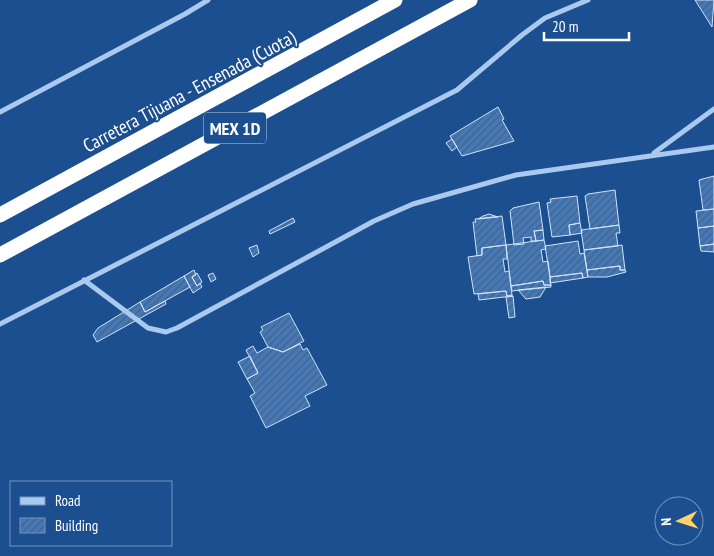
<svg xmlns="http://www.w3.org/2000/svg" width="714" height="556" viewBox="0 0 714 556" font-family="'PT Sans Narrow',sans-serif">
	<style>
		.building { fill: url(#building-hatch); stroke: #cfe3fa }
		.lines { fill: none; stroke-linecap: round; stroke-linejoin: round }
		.minor { stroke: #a9c9ee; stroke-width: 5 }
		.motorway { stroke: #fff; stroke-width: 15 }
		.labels { text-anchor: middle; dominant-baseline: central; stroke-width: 4; stroke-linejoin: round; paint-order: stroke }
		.shield { fill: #1b4f8f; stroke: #bbcadd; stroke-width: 1 }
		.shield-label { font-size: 18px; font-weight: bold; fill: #fff }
		.street-label { font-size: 19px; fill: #fff; stroke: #1b4f8f }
	</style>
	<defs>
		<pattern id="building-hatch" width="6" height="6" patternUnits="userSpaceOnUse" patternTransform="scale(1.25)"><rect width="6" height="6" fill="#4478b7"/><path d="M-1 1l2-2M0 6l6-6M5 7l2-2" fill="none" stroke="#486282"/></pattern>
	</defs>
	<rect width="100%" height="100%" fill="#1b4f8f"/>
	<path class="building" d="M695,0h19l-2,27z
		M498,107l6,12 -2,1 12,21 -52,15 -12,-20z
		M452,139l5,8 -5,4 -6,-8z
		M714,176v33l-11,1 -4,-30z
		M615,190l4,35 -29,4 -5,-33 3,-2z
		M577,196l3,27 -11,2 1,10 -18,2 -5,-34 4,-1 -1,-3z
		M539,202l4,28 -9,1 2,10h-5v-4l-8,1 1,6 -10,1 -4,-34 3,-3z
		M714,209v17l-16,2 -2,-17z
		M489,214l9,3 -20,2 5,-3z
		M502,216l4,29 -24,3v7l-5,1 -4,-34h3l-1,-3z
		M293,218l2,4 -25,12 -1,-3z
		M580,223l2,10 -12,2 -1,-10z
		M619,225l1,8h-4l2,13 -34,4 -3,-20z
		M714,226v18l-14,2 -2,-18z
		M543,230l1,10 -8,1 -2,-10z
		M544,240l2,9 -5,1 2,12 5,-1 3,24h-7l-1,-4 -32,5 -5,-41z
		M578,241l2,13 4,-1 4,24 -5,1 -1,-5 -32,4 -5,-31z
		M714,244v8l-13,-1 -1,-5z
		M257,245l2,8 -6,4 -4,-9z
		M506,245l1,14h-4l2,13 4,-1 3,24 -5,1 -1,-5 -32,3 -6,-37 14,-2v-7z
		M622,245l3,25h-5v-4l-33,4 -3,-20z
		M620,266v4h5l1,2 -19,5h-19l-1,-7z
		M194,270l2,5 -4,2 5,9 3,-3 2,4 -9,6 -9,-17z
		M197,273l5,9 -5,4 -5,-9z
		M213,273l3,6 -5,3 -3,-7z
		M582,273l1,5 -33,5v-6z
		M184,276l6,11 -45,25 -5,-10z
		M543,281l1,4h7v2l-39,4 -1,-5z
		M546,287l-6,10 -14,2 -8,-9z
		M506,291l1,5h6l-34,4 -1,-6z
		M513,296l2,21 -6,1 -3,-21z
		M165,301l1,3 -69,38 -4,-7 5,-7 42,-26 5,10z
		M289,313l15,28 -21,11 -15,-5 -8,-15 3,-2 -2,-3z
		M300,344l3,6 4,-2 20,37 -22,11 5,10 -44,22 -16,-32 5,-3 -8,-14 11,-6 -12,-23 7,-4 4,7 11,-6 15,5z
		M250,356l8,17 -11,6 -9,-17z"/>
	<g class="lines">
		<path class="minor" d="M0,112l185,-98 23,-14
			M654,153l60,-44
			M84,280l64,48 18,4 11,-4 197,-107 39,-17 103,-29 198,-28
			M0,324l457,-234 65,-55 23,-17 43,-18"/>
		<path class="motorway" d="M0,215l395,-215
			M0,255l470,-255"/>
	</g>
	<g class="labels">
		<rect class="shield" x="204" y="112.5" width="62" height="31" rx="4"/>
		<g class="shield-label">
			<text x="235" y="128">MEX 1D</text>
		</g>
		<g class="street-label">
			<text transform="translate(189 91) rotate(-28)">Carretera Tijuana - Ensenada (Cuota)</text>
		</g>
	</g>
	<rect x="10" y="481" width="162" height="65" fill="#1b4f8f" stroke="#7695bc"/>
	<rect x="20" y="497" width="25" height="8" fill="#a9c9ee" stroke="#7695bc"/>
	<text x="55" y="506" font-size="15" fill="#ffffff">Road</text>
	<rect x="20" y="518" width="25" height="15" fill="url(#building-hatch)" stroke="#7695bc"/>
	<text x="55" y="531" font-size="15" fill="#ffffff">Building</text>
	<g transform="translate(679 521) rotate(266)"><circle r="24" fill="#1b4f8f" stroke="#7695bc"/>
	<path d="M0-4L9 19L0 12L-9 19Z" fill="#ffd166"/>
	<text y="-8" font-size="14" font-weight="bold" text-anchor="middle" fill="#ffffff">N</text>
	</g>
	<path d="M544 32v8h85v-8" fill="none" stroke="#ffffff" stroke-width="2.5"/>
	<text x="552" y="32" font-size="15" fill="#ffffff" stroke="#1b4f8f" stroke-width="4" paint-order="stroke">20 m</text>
</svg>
